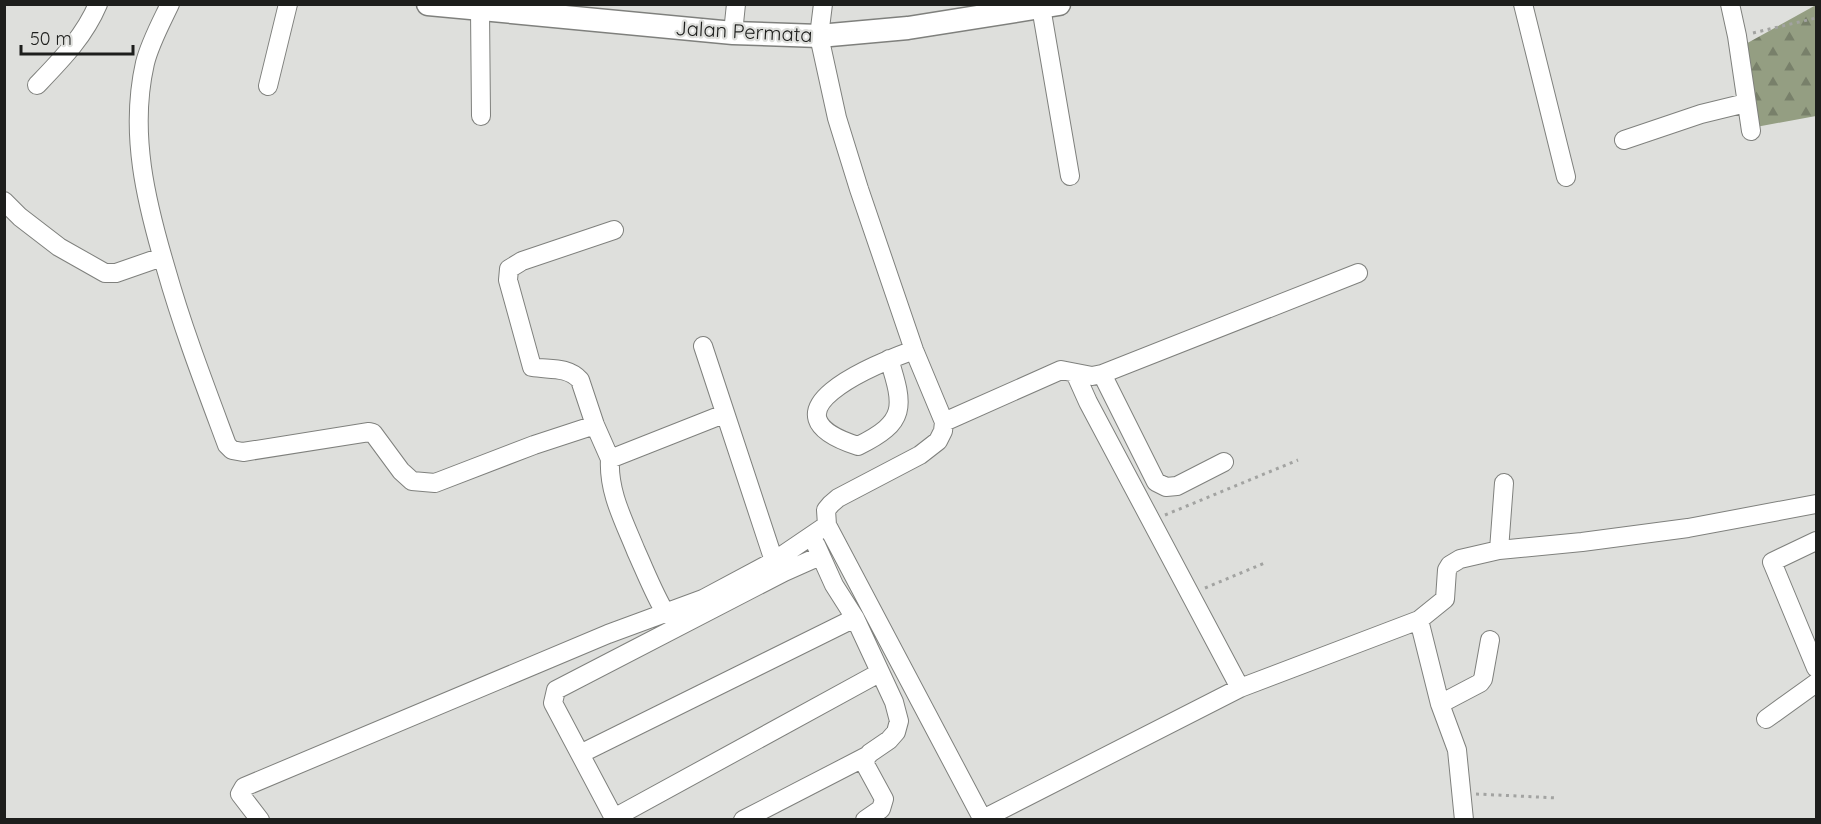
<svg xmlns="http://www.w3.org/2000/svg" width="1821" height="824" viewBox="0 0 1821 824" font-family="Quicksand,sans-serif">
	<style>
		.forest { fill: url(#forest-firs) }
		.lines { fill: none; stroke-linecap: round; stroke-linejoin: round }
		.minor-casing { stroke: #7f807d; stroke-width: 20 }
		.major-casing { stroke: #7f807d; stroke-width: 25 }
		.path { stroke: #a2a3a1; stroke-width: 3; stroke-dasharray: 3 4.5; stroke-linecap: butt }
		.minor { stroke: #fff; stroke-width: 18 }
		.major { stroke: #fff; stroke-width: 22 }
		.labels { text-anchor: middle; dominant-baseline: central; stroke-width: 4.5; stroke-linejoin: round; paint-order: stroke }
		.street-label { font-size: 20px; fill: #1d1e1c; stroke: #dedfdc }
	</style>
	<defs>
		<pattern id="forest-firs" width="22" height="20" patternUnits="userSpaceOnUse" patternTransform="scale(1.5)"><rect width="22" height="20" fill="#949e82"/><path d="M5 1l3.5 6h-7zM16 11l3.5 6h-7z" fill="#78806a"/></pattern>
	</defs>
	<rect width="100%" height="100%" fill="#dedfdc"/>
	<path class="forest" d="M1816,5v111l-60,11 -23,-76z"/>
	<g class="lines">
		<defs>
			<path id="minor" d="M170,4c-9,19 -20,39 -25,59 -16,70 1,139 21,206 17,60 39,117 61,176l5,5 11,2 126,-20 4,1 28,38 11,10 23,2 99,-38 61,-20
				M823,4l-4,32 18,82 22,71 55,161 30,72 -1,9 -5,10 -18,14 -82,43 -7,6 -5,6 1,15 156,295
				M1523,4l43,173
				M1730,4l7,32 14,95
				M1041,7l29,169
				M480,10l1,106
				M733,33l3,-29
				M37,85c24,-25 47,-48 61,-81
				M268,86l20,-82
				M1624,140l77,-26 45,-11
				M4,201l16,16 39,30 46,26h11l46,-16
				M703,346l71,215
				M889,359c15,48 18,63 -31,87 -103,-33 15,-81 56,-96
				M1075,373l13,29 152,286
				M1102,374l54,108 10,5 11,-1 47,-24
				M944,422l117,-52 31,6 10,-2 256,-101
				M610,459l-15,-34 -15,-45c-13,-14 -31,-10 -48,-13l-24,-87 1,-11 13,-8 92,-31
				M1816,541l-44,21 44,106
				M816,545l18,40 21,33 39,84 5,19 -3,11 -7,8 -19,13 -5,6 1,7 18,33 -3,10 -16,11
				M1499,550l5,-67
				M666,614c-12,-20 -20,-41 -30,-63 -12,-30 -28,-59 -26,-92l114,-45
				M1419,620l21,84 17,46 7,70
				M1440,704l40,-21 3,-4 7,-39
				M1766,719l50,-36
				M580,754l275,-136
				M614,818l265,-145
				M983,819l257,-131 179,-68 26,-21 2,-29 3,-5 10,-6 39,-9 83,-8 106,-14 128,-24
				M260,820l-20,-26 4,-7 364,-153 95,-35 71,-38 53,-36
				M615,820l-62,-117 3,-13 228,-118 36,-16
				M743,820l124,-64"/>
			<path id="major" d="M428,4l305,29 86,3 89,-8 151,-24"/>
		</defs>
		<use href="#minor" class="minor-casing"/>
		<use href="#major" class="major-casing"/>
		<path class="path" d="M1753,33l63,-15
			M1165,515l133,-55
			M1205,588l62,-26
			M1476,794l82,4"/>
		<use href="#minor" class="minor"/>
		<use href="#major" class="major"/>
	</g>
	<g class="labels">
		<g class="street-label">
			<text transform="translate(744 31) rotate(3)">Jalan Permata</text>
		</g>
	</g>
	<rect width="1821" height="824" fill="none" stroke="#1d1e1c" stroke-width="12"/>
	<path d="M21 45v9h112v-9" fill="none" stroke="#1d1e1c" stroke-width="3"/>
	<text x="30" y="45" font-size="18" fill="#1d1e1c" stroke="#dedfdc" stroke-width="4.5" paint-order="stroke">50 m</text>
</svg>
